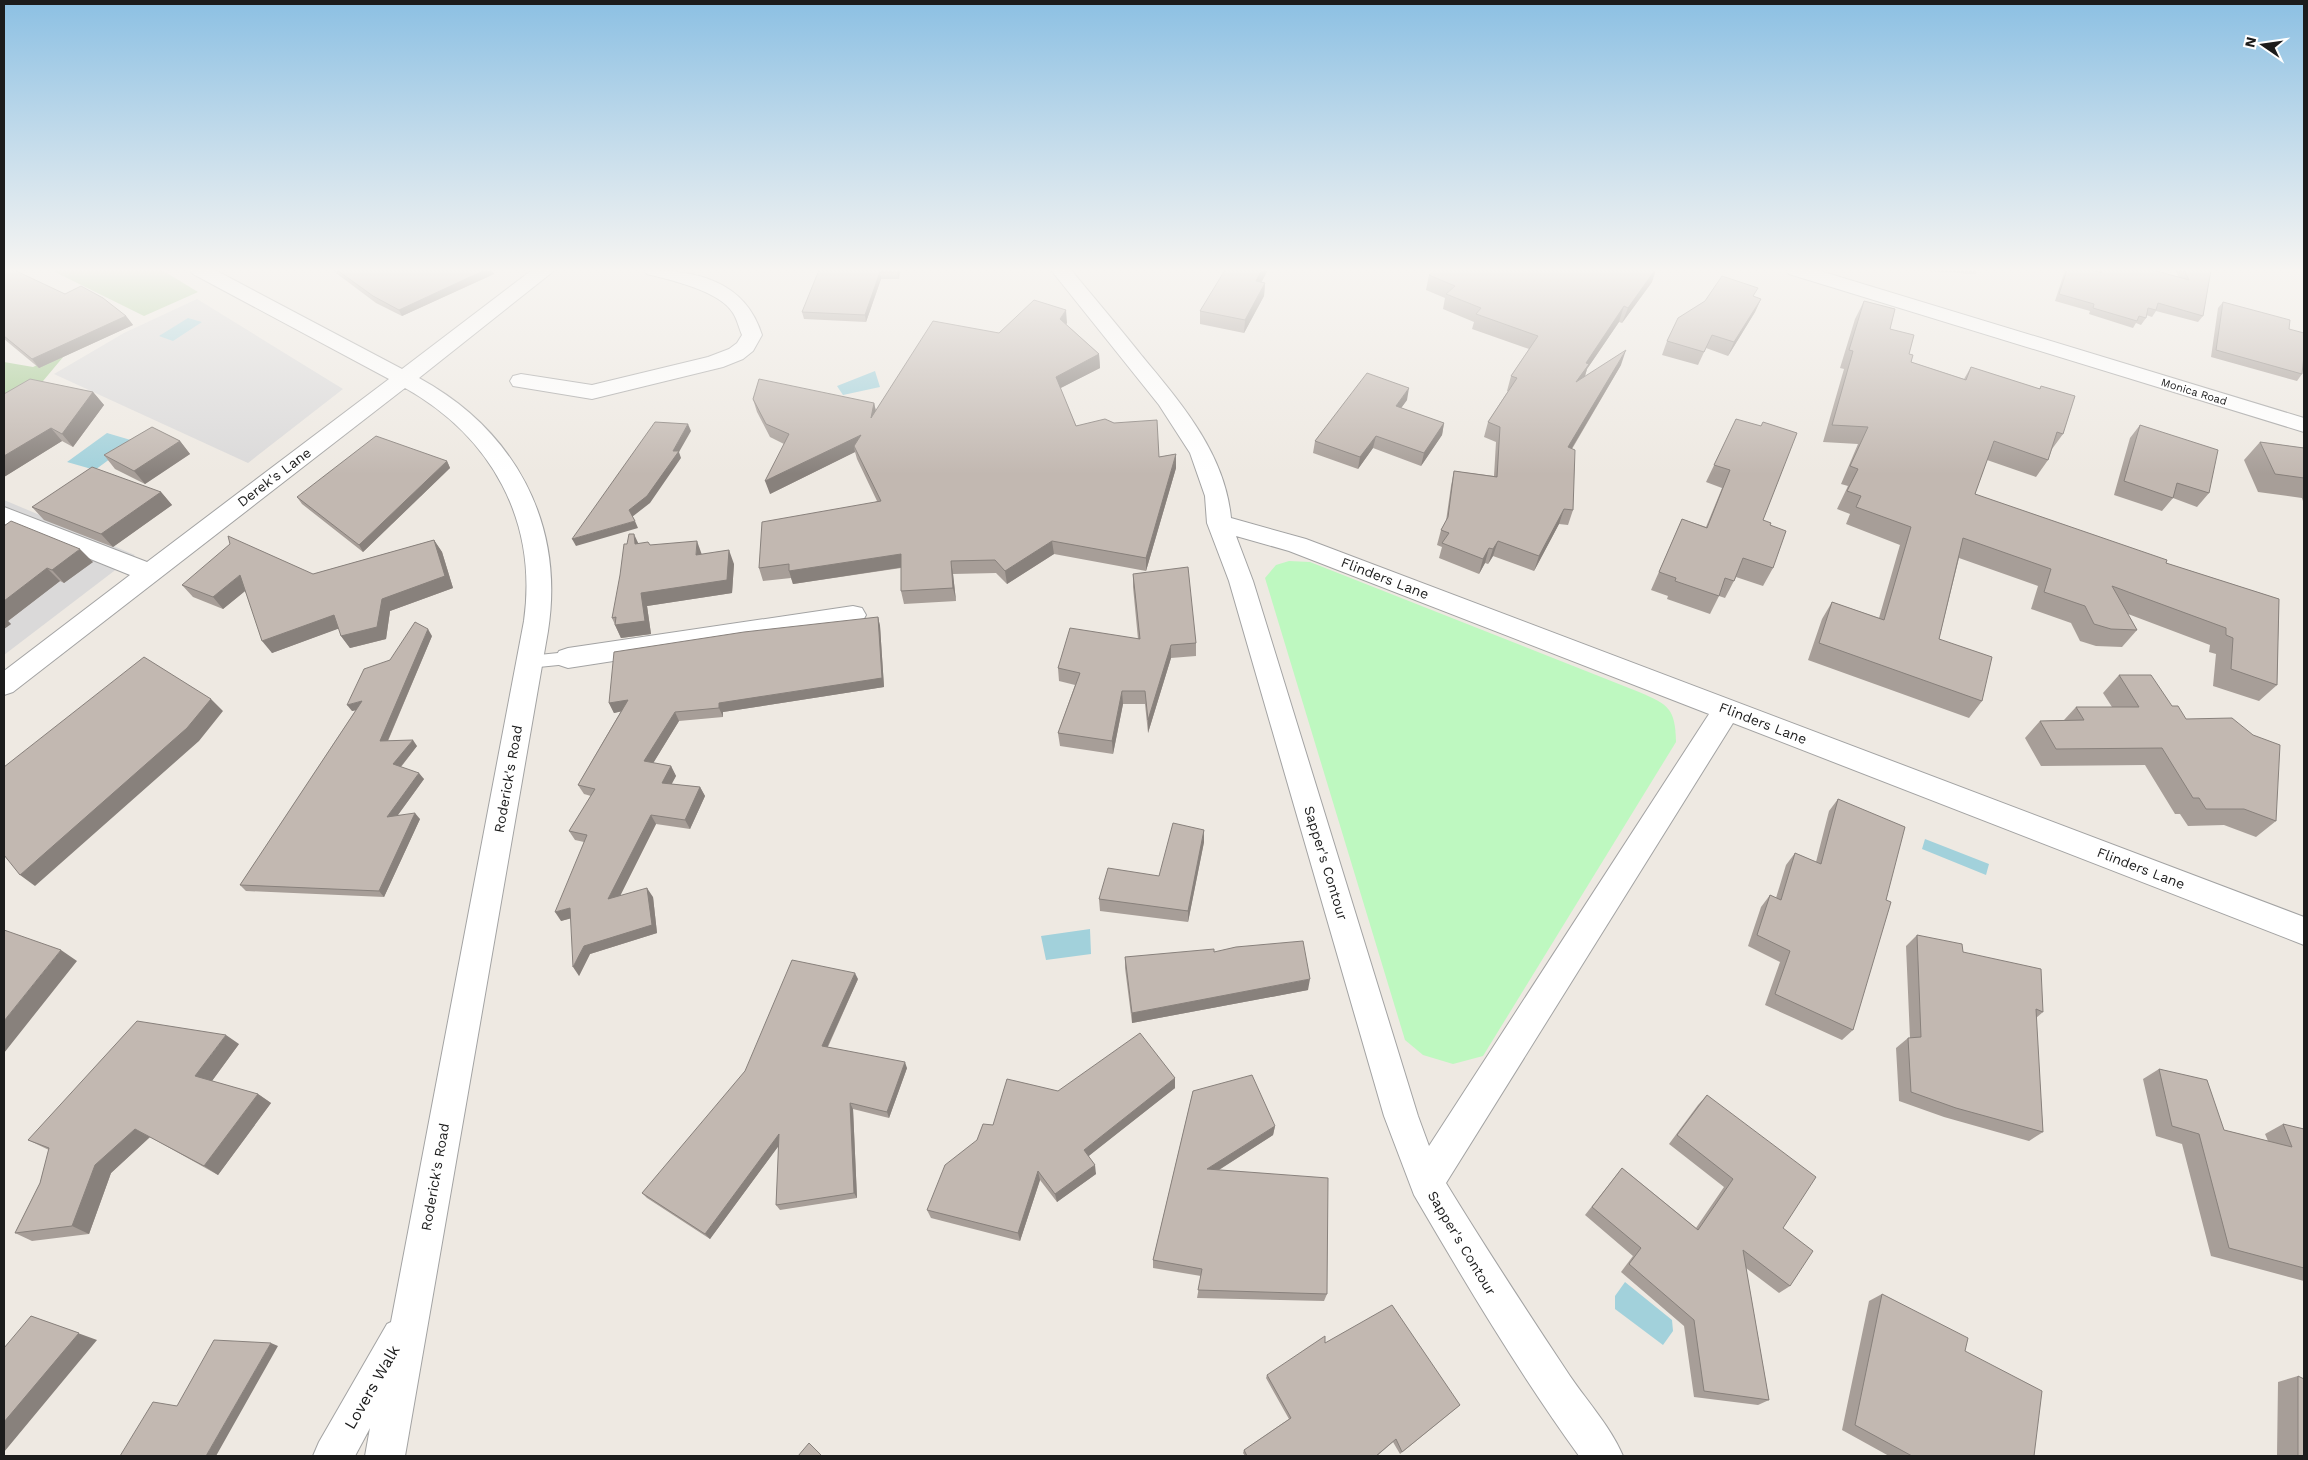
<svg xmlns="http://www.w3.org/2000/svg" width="2308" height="1460" viewBox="0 0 2308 1460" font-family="'Work Sans',sans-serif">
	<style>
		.residential { fill: #dad9d9 }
		.forest { fill: #a9cd97 }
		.park { fill: #bef8c0 }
		.water { fill: #a2d1db }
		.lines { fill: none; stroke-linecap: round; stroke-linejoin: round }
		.service-casing { stroke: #a3a3a3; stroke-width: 2 }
		.minor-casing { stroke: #a3a3a3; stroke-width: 2 }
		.service { fill: #fff; fill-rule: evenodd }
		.minor { fill: #fff; fill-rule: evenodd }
		.wall { fill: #a79e98 }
		.shaded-wall { fill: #88817c }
		.building { fill: #c2b8b1; stroke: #88817c }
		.labels { text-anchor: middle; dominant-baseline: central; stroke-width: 4; stroke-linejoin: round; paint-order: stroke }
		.far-street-label { font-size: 11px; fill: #1c1c1c; stroke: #fff }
		.street-label { font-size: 14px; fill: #1c1c1c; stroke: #fff }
		.near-street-label { font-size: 16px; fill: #1c1c1c; stroke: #fff }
	</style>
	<rect width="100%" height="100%" fill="#eee9e2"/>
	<path class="residential" d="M197,299l146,90 -95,74 -194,-89 70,-41z
		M4,500l131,55 -131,100z"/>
	<path class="forest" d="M51,270h111l36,22 -54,24z
		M69,350l-26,31 -39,27v-46l29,5z"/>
	<path class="park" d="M1289,561l21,1 329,130c30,13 36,16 37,50l-193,314 -30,8 -30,-9 -18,-15 -140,-462 11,-13z"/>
	<path class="water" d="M188,318l14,4 -29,19 -14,-5z
		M875,371l5,16 -37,8 -6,-9z
		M107,433l27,8 -39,29 -28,-8z
		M1925,839l64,25 -3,11 -64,-26z
		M1090,929l1,25 -45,6 -5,-24z
		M1625,1282l47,38 1,11 -10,14 -48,-36v-13z"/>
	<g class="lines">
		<defs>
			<path id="service" d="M568,652l6,2 2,4 -2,4 -6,2 -39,4 -6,-2 -2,-4 2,-4 6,-2z"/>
			<path id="minor" d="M190,270h25l187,99 130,-99h23l-136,108c95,52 146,144 129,253l-143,825h-40l5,-28 -15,28h-42l6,-14 68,-118 4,-2 133,-701c14,-100 -32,-184 -119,-233l-392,304 -9,3v-24l126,-96 -126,-51v-17l143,55 242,-183 -196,-105z
				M644,270c51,0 101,10 118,65l-9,16 -10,8 -20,8 -131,32 -79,-13 -3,-5 3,-5 8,-2 71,11 116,-28 21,-8 8,-6 5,-8c-3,-7 -5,-16 -9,-22 -13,-22 -62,-33 -86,-39z
				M1051,270h20c24,29 48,57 71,86 40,48 83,98 89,162l75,21 998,378v28l-571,-222 -287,460c39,64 79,125 120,187 18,28 44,55 57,86h-44c-60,-83 -113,-172 -165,-261l-30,-79 -155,-535 -22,-58 -2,-27 -15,-43 -31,-48zM1236,536l53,15 420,163 -280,432 -11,-30 -165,-535z
				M1786,270h31l487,148v14l-515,-158z
				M853,606l9,2 4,7 -4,7 -9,2 -285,44 -9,-3 -4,-7 4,-7 9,-3z"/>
		</defs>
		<use href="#service" class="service-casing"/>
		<use href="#minor" class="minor-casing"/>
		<use href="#service" class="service"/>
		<use href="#minor" class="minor"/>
	</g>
	<path class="wall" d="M4,270l61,24 61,22 7,9 -94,43 -35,-29z
		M332,270h160l2,4 -92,42 -26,-13z
		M819,270h81l-1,9h-18l-15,43 -62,-3 -2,-7z
		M1268,270l-7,12 4,1 -1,13 -20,37 -44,-9v-13z
		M1905,270h73l-2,4z
		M2065,270h28l6,2 1,-2h53l26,7 -4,-7h36l-8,46 -5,6 -42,-11 -4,6 -6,-2v3l-5,7 -5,-2 -3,5 -44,-14 1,-3 -35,-10z
		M1429,275l223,7 -30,41 -3,-1 -32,47 -2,7 36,-11 -49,84 1,61 -5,15 -9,-1 -25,47 -41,-15 -5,8 -3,-1 -6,11 -40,-16 3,-11 -5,-2 4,-15 5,-9 5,-35 3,-15 40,5 2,-34 -12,-5 4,-15 20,-31h-1l4,-15 18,-27 -57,-20 2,-7 -31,-13 2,-11 -19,-8z
		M1754,297l7,2 -6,13 -27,44 -22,-8 -8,17 -36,-10 5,-14z
		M1864,301l26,28 19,25 2,8 53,17 7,-12 68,22 2,-3 22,48 -11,15 -4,11 -12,17 -49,-17 -12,34 191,69 113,36 -2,86 -18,16 -46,-15 3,-32 -7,-2 1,-7 -82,-31 9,16 -15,17 -26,-1 -16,-5 -9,-18 -40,-14 7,-23 -79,-28 -20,81 43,62 -13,17 -161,-58 14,-41 10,-17 47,16 21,-73 -54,-21 4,-10 -13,-5 11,-23 -7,-2 17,-40 -35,-2 21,-73 -4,-1 15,-49z
		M2223,302l66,27 13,45 -5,7 -86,-24 7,-49z
		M1067,323l-1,1 33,30 1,14 -40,20 16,38 83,31 17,-3v14l-30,103 -92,-17 -47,30 -11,-11 -43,1 3,27 -52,3 -3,-13v-23l-108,16 -2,-6 -28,3 -4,-13 118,-67 -20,-42 -2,-7 -85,42 14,-50 -14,-7 -13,-25 -4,-13 121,4 2,8 123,-78z
		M93,392l11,13 -31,42 -11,-6 -58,36v-83z
		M1407,400l-6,8 43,15 -2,12 -21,31 -48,-18 -15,21 -45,-16 2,-12z
		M1736,419l27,101 7,5 3,43 -10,18 -27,-9 -11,21 -6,-2 -9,18 -43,-15 1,-3 -17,-6 31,-71 24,8 16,-39 -16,-6z
		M2140,425l69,68 -12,14 -24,-9 -11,13 -48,-16 16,-57z
		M180,441l10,13 -45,30 -30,-15 -11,-14z
		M2260,442l44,6v56l-2,-6 -44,-6 -14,-32z
		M447,461l3,7 -87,84 -61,-48 -5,-7z
		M161,492l11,13 -59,42 -69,-27 -12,-13z
		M4,526l89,36 -29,21 -4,-2 -52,40 3,3 -7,5z
		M434,540l8,12 11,36 -63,23 -4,28 -36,9 -9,-12 -2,-8 -67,25 -27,-62 -22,18 -30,-12 -11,-12 131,-11z
		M638,544l12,1 52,9 32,10 -2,29 -85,13 4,28 -30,4 -9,-20z
		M1133,574l63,69v13l-25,2 -23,75 -3,-29h-22l-10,50 -53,-8 -2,-13 17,-48 -16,-4 -1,-13 80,-29 -5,-52z
		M878,617l2,9 4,61 -161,25v5l-44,4 -26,42 18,3 5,10 -5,8 29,3 5,9 -15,33 -34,-5 -36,72 33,1 4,36 -67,21 -11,22 -8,-58 -10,3 23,-79 -9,-2 -6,-9 22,-35 -7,-2 -6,-9 43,-74 -7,2 -5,-10z
		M432,636l-44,105 29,5 -16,21 23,12 -26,36 22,4 -36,78 -138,-6 -6,-6 116,-175 -4,1 38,-51z
		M2119,675l53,31 14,13 90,102 -20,16 -32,-12 -36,1 -8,-12h-5l-30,-49 -104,1 -16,-28 15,-17 24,-1 12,-13h36l-9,-14z
		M1838,799l48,101 -33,130 -11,10 -77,-35 15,-43 -32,-16 13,-39 9,-12 6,3 10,-33 9,-12 21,9 13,-51z
		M1204,830v12l-16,80 -88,-11 -1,-12 60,-23z
		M1917,935l46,17 80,60 -7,6 7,114 -14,9 -85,-24 -45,-16 -3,-53 12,-10h2l-4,-92z
		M1214,952l94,38 -176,33 -7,-55v-11z
		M858,979l-30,68 79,21 -18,50 -36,-9 4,89 -77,12 -4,-5 3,-60 -69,94 -63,-41 -5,-5z
		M239,1044l-27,37 46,13 13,9 -53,72 -68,-38 -39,36 -22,61 -57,7 -17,-8 25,-50 9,-33 -21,-10z
		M2159,1069l65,61 44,11 -3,-7 18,-10 21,5v152l-93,-25 -29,-112 -26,-8 -13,-57z
		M1175,1078v10l-87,68 8,18 -39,28 -17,-22 -20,61 -89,-23 -4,-8 50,-70 16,-15 65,-34z
		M1193,1091l82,35 -2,9 -54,35 108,124 -3,7 -127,-3 4,-22 -48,-8v-8z
		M1707,1095l76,133 7,58 -11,7 -33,-25 23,132 -11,5 -64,-8 -10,-71 -63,-54 12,-16 -48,-41 37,-47 74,60 28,-41 -55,-43 29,-39z
		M1882,1294l83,57 69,105h-145l-47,-26 27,-129z
		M1325,1343l135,62 -60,49 -7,-12 -16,14h-132l-2,-3 1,-3 45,-31 -23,-41 1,-3z
		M2298,1376l6,80h-27l1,-74z"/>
	<path class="shaded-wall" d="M485,270h7l2,4 -92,42 -3,-6z
		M898,270h2l-1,9 -2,-7z
		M1262,270h6l-13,24 1,-13z
		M1655,270h1l-4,12 -30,41 6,-15z
		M880,272l1,7 -15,43 -1,-7z
		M1265,283l-1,13 -20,37 1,-13z
		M1761,299l-6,13 -27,44 6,-14z
		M1624,306l-5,16 -32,47 -3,10 -8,3 10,-19z
		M1066,310l1,13 -6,9 -1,-13z
		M126,316l7,9 -94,43 -7,-9z
		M1626,350l-5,15 -58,98 5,-16z
		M1099,354l1,14 -43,22 -1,-13z
		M1409,388l-2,12 -14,19 3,-13z
		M93,392l11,13 -31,42 -11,-13z
		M874,403l3,13 -6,2z
		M1444,423l-2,12 -21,31 3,-13z
		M688,424l3,7 -12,21 2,6 -31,45 -18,14 -3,-7 44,-59z
		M51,428l11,13 -58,36v-21z
		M861,435l-7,11 1,6 -85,42 -5,-13z
		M1376,436l-3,12 -15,21 2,-12z
		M180,441l10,13 -45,30 -11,-13z
		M1176,454v14l-30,103v-13z
		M447,461l3,7 -87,84 -4,-7z
		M161,492l11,13 -59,42 -12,-13z
		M1564,509l-5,15 -25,47 5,-15z
		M635,521l3,7 -62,18 -4,-7z
		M634,534l6,13 -5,-3z
		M434,540l8,12 11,36 -63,23 -4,28 -36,9 -9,-12 41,-37z
		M697,541l5,14h-6z
		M1052,541l2,13 -47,30 -2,-13z
		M1498,541l-5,15 -5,8 5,-15z
		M1489,548l-4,15 -6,11 4,-15z
		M80,549l13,13 -29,21 -12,-13z
		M729,550l5,14 -2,29 -85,13 4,28 -30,4 -6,-13 26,-32z
		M901,554l3,13 -111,17 -4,-13z
		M951,561l2,13 3,27 -3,-13z
		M47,568l13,13 -52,40 3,3 -7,5v-28z
		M240,575l10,12 -27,22 -10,-12z
		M334,615l9,12 -71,26 -10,-12z
		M878,617l2,9 4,61 -161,25v5l-4,-9v-5z
		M428,629l4,7 -47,111 -5,-6z
		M1171,645v13l-23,75v-13z
		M1122,691l1,13 -10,50 -1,-13z
		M211,699l12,12 -24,30 -164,145 -15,-11z
		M628,700l5,9 -19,4 -5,-10z
		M362,701l5,7 -15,3 -5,-6z
		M675,712l4,9 -30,49 -5,-9z
		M413,740l4,6 -19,24 -5,-6z
		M671,766l5,10 -9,17 -5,-10z
		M419,773l5,6 -32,44 -5,-6z
		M700,787l5,9 -15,33 -5,-9z
		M415,813l5,6 -36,78 -5,-6z
		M651,815l5,9 -42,84 -6,-9z
		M1204,830v12l-16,80v-11z
		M647,888l6,9 4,36 -67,21 -11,22 -6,-9 11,-21z
		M570,908l6,9 -15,4 -6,-9z
		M61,950l16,11 -73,92v-32z
		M855,973l3,6 -33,73 -3,-6z
		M1310,979l-2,11 -176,33v-10z
		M226,1035l13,9 -30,41 -14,-9z
		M905,1062l2,6 -18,50 -2,-6z
		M1175,1078v10l-90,71 -1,-9z
		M258,1094l13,9 -53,72 -14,-9z
		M850,1103l3,6 4,89 -3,-5z
		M1275,1126l-2,9 -67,43 1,-9z
		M135,1129l15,8 -39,36 -22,61 -17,-8 23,-61z
		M779,1134l4,6 -73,99 -5,-5z
		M1095,1165l1,9 -39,28 -2,-8z
		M1038,1171l2,9 -20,61 -2,-8z
		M31,1316l66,24 -93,112v-30z
		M271,1343l7,3 -62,110h-10z"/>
	<path class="building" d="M4,270h10l51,24 16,-8 22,12 23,18 -94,43 -28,-23v-12l1,-1h-1z
		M337,270h148l-86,40 -26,-14z
		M819,270h79l-1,2h-17l-15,43 -63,-3z
		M1225,270h37l-6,11 9,2 -20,37 -45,-9z
		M1435,270h220l-27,38 -4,-2 -38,57 3,1 -13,18 50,-32 -58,97 7,3 -2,60 -9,-1 -25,47 -41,-15 -5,8 -4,-1 -6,11 -41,-16 7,-10 -8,-3 7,-13 6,-46 43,6 3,-50 -12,-5 29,-44 -6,-2 27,-40 -62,-22 5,-6 -35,-14 9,-8 -26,-11z
		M2067,270h26l8,3 1,-3h51l36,10 -5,-10h27l-8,46 -45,-13 -2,7 -8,-2 -2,10 -7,-2 -2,5 -44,-13 1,-4 -35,-10z
		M1722,276l36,12 -5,8 8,3 -27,43 -22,-7 -8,17 -37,-11 11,-23 27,-17z
		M1034,300l32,10 -6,9 39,35 -43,23 20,49 29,-7 9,4 43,-3 2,37 17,-3 -30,104 -94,-17 -47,30 -10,-11 -44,1 2,27 -52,3v-37l-112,17v-7l-30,4 3,-46 119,-21 -27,-55 7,-11 -96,46 24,-47 -23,-10 -13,-25 6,-20 115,24 -3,15 62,-97 66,12z
		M1864,301l31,8 -5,20 24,6 -5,19 4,1 -2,7 55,18 5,-13 69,22 1,-3 34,10 -12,38 -6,-2 -9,28 -54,-19 -19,53 192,66 -1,3 113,36 -2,86 -46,-16 2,-31 -7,-3v-7l-114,-42 25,44 -26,-1 -17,-5 -9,-18 -41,-14 7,-23 -88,-31 -24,101 53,18 -10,44 -163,-58 13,-41 52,18 27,-93 -55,-20 5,-11 -14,-5 11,-22 -8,-3 18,-39 -36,-2 21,-74 -4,-1z
		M2223,302l67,18 -1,9 15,4v22l-2,19 -86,-24z
		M1367,373l42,15 -13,18 48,17 -20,30 -48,-17 -16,21 -45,-16z
		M30,379l63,13 -31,42 -11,-6 -47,28v-62z
		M1736,419l25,7 2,-4 34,11 -34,87 8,3 -1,2 16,6 -13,37 -30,-10 -9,23 -9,-3 -6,18 -44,-15 1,-3 -17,-6 23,-53 25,9 23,-58 -16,-5z
		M655,422l33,2 -15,27h6l-32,45 -18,14 6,11 -63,18z
		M2140,425l78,25 -9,43 -32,-10 -4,15 -49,-17z
		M152,427l28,14 -46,30 -30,-16z
		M376,436l71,25 -88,84 -62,-48z
		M2260,442l44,6v30l-29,-4z
		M92,467l69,25 -60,42 -69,-27z
		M11,521l69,28 -28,21 -5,-2 -43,33v-75z
		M629,534h5l1,10 13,-2 2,3 47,-4 -1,14 33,-5 -2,30 -86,13 4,28 -30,4 1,-8 -4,1 8,-43 4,-31h3z
		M228,536l85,38 121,-34 11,36 -63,23 -5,28 -36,9 -7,-21 -72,26 -22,-66 -27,22 -31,-12 48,-41z
		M1188,567l8,76 -25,2 -23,75 -3,-29h-23l-10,50 -54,-8 22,-60 -22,-5 12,-40 70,11 -7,-65z
		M878,617l4,61 -163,25v5l-44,4 -31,49 27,5 -9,17 38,4 -15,33 -34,-5 -43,84 39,-11 5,37 -68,21 -11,21 -3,-59 -15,4 32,-77 -18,-4 26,-42 -17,-4 50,-85 -19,3 5,-51 130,-20z
		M415,622l13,7 -48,112 33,-1 -20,24 26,9 -32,44 28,-4 -36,78 -139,-6 122,-184 -15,4 17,-36 26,-9z
		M144,657l67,42 -24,29 -167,147 -16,-20v-88z
		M2119,675h32l21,31h6l8,13 46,-1 21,17 27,10 -4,76 -32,-12h-38l-7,-11h-6l-31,-50 -106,1 -16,-28 44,-1 -8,-13h63z
		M1838,799l67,28 -19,73 5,2 -38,128 -78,-36 15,-43 -33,-16 13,-40 11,5 14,-47 26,11z
		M1173,823l31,7 -16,81 -89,-12 9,-31 51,8z
		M4,930l57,20 -57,71z
		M1917,935l45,9 1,8 78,17 2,43 -7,-3 7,123 -87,-24 -45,-16 -3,-54 13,-1z
		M1303,941l7,38 -178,34 -7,-56 89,-8v3l22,-5z
		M792,960l63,13 -33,73 83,16 -18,50 -37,-9 4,90 -78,12 3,-71 -74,100 -63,-41 103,-122z
		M137,1021l89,14 -31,41 63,18 -54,72 -69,-37 -40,36 -23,61 -57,7 25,-50 9,-35 -21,-8z
		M1140,1033l35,45 -91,72 11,15 -40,29 -17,-23 -20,62 -91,-23 18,-45 32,-25 6,-16 10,1 14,-46 51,12z
		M2159,1069l48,11 17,50 68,17 -9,-23 21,5v139l-75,-20 -30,-114 -27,-8z
		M1252,1075l23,51 -68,43 121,9 -1,116 -129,-4 4,-21 -49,-9 40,-169z
		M1707,1095l109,82 -33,51 30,23 -23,35 -47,-36 26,150 -65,-9 -10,-71 -65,-56 12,-16 -49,-41 30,-39 76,62 35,-51 -56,-44z
		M1882,1294l86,44 -3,13 77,40 -8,65h-122l-57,-31z
		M1392,1305l68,100 -58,47 -6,-13 -20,17h-129l-3,-6 47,-32 -24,-43 58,-39v7z
		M31,1316l48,17 -75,89v-74z
		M214,1340l57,3 -65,113h-86l33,-54 24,4z
		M2298,1376l6,3v77h-6z
		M809,1443l13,13h-24z"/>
	<linearGradient id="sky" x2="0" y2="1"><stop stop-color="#8cc0e3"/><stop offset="0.57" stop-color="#f7f5f2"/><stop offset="1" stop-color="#f7f5f2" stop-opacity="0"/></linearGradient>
	<rect width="2308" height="474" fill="url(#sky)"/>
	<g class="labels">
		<g class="far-street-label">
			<text transform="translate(2194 392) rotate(17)">Monica Road</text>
		</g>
		<g class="street-label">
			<text transform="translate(274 477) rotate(-37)">Derek's Lane</text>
			<text transform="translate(1385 578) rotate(21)">Flinders Lane</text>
			<text transform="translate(1763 723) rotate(21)">Flinders Lane</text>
			<text transform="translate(508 779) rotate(-80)">Roderick's Road</text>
			<text transform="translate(1326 863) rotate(73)">Sapper's Contour</text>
			<text transform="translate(2141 868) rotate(21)">Flinders Lane</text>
			<text transform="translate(435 1177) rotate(-80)">Roderick's Road</text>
			<text transform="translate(1462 1243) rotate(59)">Sapper's Contour</text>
		</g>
		<g class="near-street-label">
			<text transform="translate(372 1387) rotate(-60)">Lovers Walk</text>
		</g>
	</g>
	<rect width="2308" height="1460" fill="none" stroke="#1c1c1c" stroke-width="10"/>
	<g transform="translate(2263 45) rotate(283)" stroke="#ffffff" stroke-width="4" paint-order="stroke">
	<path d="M0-4L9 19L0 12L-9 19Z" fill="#1c1c1c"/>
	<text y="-8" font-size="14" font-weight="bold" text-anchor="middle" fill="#1c1c1c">N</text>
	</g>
</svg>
